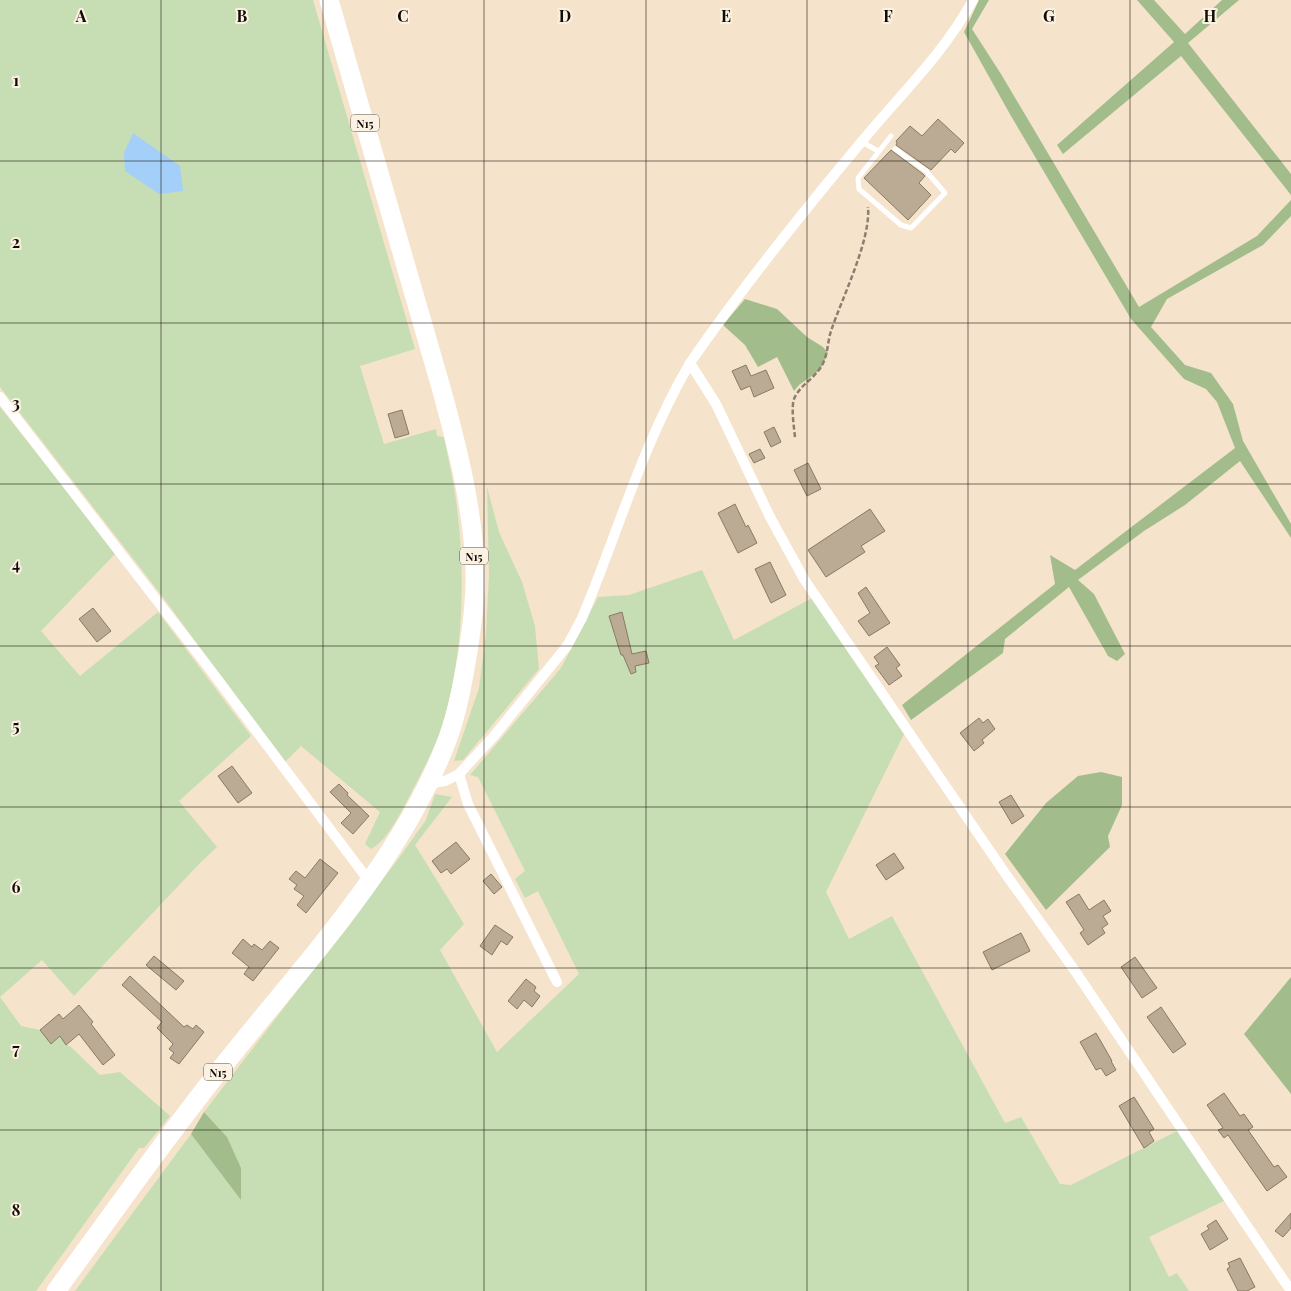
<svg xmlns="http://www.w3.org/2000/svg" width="1291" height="1291" viewBox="0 0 1291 1291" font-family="'Playfair Display',serif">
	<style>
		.green { fill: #c7deb4 }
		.forest { fill: #a2bd8b }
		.water { fill: #a3cff8 }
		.building { fill: #bcab94; stroke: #897a64 }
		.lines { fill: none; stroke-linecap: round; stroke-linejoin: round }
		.path { stroke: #8b7f6e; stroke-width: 2.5; stroke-dasharray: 5 2.5; stroke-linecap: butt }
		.lane { stroke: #fff; stroke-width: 5 }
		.street { stroke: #fff; stroke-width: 10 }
		.highway { stroke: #fff; stroke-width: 19 }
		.grid { fill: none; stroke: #110b04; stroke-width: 1; stroke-opacity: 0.55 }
		.labels { text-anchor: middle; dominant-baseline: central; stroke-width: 4; stroke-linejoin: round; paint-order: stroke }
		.shield { fill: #fcf2e3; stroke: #585047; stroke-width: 1 }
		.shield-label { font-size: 11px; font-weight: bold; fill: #110b04 }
		.grid-label { font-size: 16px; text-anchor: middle; font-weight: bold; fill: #110b04; stroke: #fcf2e3; stroke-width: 4; stroke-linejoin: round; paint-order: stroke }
	</style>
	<rect width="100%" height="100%" fill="#f5e3cb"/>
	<path class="green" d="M0,0h313l102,349 -55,17 24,78 52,-15 1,7 7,1c4,21 9,42 12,63 10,72 8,157 -14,226 -8,24 -20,46 -32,69 -8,16 -23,46 -39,54l-6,-5 15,-32 -79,-66 -16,16 -126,-170 -159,-205z
		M0,407l116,146 -75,78 39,45 78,-64 93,124 -72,65 38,46 -16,15 -127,134 -32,-36 -42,37 21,29 19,4 11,14 9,-8 6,8 5,3 29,28 20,-3 50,44 -26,32h-5l-103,143h-36z
		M487,487l12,45 23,50 13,44 4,43 -76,91 -9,1 25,-73 7,-55 3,-57z
		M702,570l32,70 80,-43 91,135 -79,160 23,47 43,-23 113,207 16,-6 39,67 11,1 108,-55 49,69 -79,38 20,40 8,-4 12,18h-1114l116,-157 50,65 -14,-62 -23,-25 195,-254 27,-38 9,-26 17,3 -37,48 49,79 -24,26 57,102 82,-78 -41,-83 -13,7 -10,-19 10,-8 -47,-94 -8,-2 91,-107 37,-71 31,-2z"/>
	<path class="forest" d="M979,0h10l-17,29 29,45 138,233 118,-71 34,-36v16l-28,29 -96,54 -16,28 34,38 26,8 22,31 10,37 48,83v14l-51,-77 -55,44 -41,26 -66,49 16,14 31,60 -8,7 -9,-5 -39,-69 -64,52 -2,14 -92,67 -9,-15 153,-121 -5,-29 25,15 160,-122 -18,-46 -11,-13 -22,-10 -53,-60 -120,-203 -47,-84z
		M1137,0h17l31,34 37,-34h17l-51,43 103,131v21l-110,-139 -118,98 -6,-9 117,-103z
		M745,299l32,10 30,28 16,10 5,6 -8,17 -21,15 -5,6 -17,-34 -19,10 -13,-22 -22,-20z
		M1101,772l21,5v28l-14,31 2,11 -64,63 -41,-56 41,-51 32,-27z
		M1291,977v117l-47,-60z
		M204,1112l23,25 14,31v32l-50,-66z"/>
	<path class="water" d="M133,133l47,33 3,25 -24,3 -34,-23 -1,-18z"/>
	<path class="building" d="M938,119l26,24 -9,10 -4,-4 -20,21 -35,-25 1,-2 -1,-2 14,-15 12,10z
		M891,150l32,24 2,2 -6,7 12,12 -23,25 -44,-42z
		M746,365l5,11 15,-6 8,18 -20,9 -4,-11 -9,4 -9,-19z
		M402,410l7,24 -14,4 -7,-24z
		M774,427l7,15 -10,5 -7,-15z
		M760,449l5,9 -11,5 -5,-9z
		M808,463l13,26 -14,7 -13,-26z
		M735,504l11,23 2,-2 9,18 -19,10 -20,-40z
		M870,509l15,22 -24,15 4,6 -39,25 -18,-27z
		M770,562l16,33 -15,8 -16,-34z
		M866,587l24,36 -21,13 -11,-15 12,-8 -12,-20z
		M93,608l18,23 -14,11 -18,-23z
		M622,612l10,42 14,-3 3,12 -14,3 1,6 -5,2 -8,-19h-2l-12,-39z
		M887,647l13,18 -4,3 6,8 -13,9 -14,-19 4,-2 -5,-7z
		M979,718l4,5 5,-4 7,10 -13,11 2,3 -10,8 -14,-18z
		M232,766l20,27 -14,10 -20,-27z
		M339,784l9,9 -1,2 22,21 -16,18 -12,-11 10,-10 -21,-21z
		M1011,795l13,21 -12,8 -13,-22z
		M456,842l14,17 -19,15 -4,-5 -6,4 -9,-12z
		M894,853l10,15 -18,12 -10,-15z
		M320,859l18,14 -32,40 -9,-8 7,-9 -10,-7 3,-4 -8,-6 7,-8 9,7z
		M491,874l11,13 -8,7 -11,-13z
		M1079,894l10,16 15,-10 7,11 -8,5 5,8 -6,4 3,5 -17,12 -8,-12 4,-3 -18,-28z
		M495,925l18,12 -6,8 -6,-4 -9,14 -12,-9z
		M1021,933l9,18 -38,19 -9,-18z
		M243,939l9,8 2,-3 8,6 8,-9 9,7 -26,33 -9,-7 5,-7 -17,-14z
		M154,956l30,25 -8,9 -30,-25z
		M1135,957l22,31 -15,10 -21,-31z
		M130,976l54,51 3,-2 6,4 3,-4 8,7 -25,32 -9,-6 4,-5 -5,-4 4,-5 -16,-16 5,-6 -40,-37z
		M526,979l10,8 -2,4 6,5 -8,11 -8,-7 -7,9 -9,-8z
		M79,1005l14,17 -2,2 24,31 -12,10 -24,-31 -13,11 -6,-9 -9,8 -11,-14 19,-16 4,5z
		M1161,1007l25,37 -13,9 -26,-36z
		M1096,1033l16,28h-1l5,9 -10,6 -5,-8 -5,2 -16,-28z
		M1224,1093l16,23 4,-2 9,13 -5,3 26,37 4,-2 9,12 -20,14 -39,-56 -4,3 -6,-8 5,-2 -16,-23z
		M1134,1097l20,32 -5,3 5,9 -10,7 -25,-42z
		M1291,1213v15l-8,9 -8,-6z
		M1216,1220l12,19 -18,11 -9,-16 8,-5 -2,-3z
		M1240,1258l15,29 -8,4h-9l-11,-22 3,-2 -2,-4z"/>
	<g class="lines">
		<path class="path" d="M795,437c-1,-9 -4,-30 -1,-38 6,-15 24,-22 30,-38 4,-10 4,-21 7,-30 11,-33 40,-91 37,-124"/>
		<path class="lane" d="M891,136l-33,42 1,11 42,36 10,3 34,-35 -19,-22 -31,-22
			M862,142l16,9"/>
		<path class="street" d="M973,0c-28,52 -73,95 -110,140 -61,73 -120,146 -173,223l26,41 54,113 34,62 203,297 66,92 218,323
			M0,397l209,271 160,213
			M459,774l9,30 89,178
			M428,784l17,-3 14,-7 35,-38 73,-90 15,-28 9,-22c31,-78 56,-160 99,-233"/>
		<path class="highway" d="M56,1291c60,-82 119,-166 183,-245 78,-96 165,-191 209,-308 10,-28 15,-57 20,-86 4,-27 8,-55 7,-83 -2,-60 -17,-119 -33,-178l-113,-391"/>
	</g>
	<path class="grid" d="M161,0v1291M323,0v1291M484,0v1291M646,0v1291M807,0v1291M968,0v1291M1130,0v1291M0,161h1291M0,323h1291M0,484h1291M0,646h1291M0,807h1291M0,968h1291M0,1130h1291"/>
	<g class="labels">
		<g class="shield">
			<rect x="351" y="114.5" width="28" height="17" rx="4"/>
			<rect x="460" y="547.5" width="28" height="17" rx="4"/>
			<rect x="204" y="1063.5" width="28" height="17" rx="4"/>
		</g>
		<g class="shield-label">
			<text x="365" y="123">N15</text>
			<text x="474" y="556">N15</text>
			<text x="218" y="1072">N15</text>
		</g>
	</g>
	<g class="grid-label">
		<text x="81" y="22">A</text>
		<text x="242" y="22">B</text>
		<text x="403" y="22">C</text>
		<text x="565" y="22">D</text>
		<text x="726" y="22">E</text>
		<text x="888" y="22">F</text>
		<text x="1049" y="22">G</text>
		<text x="1210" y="22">H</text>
		<text x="16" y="86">1</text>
		<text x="16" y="248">2</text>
		<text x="16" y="409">3</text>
		<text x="16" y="570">4</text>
		<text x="16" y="732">5</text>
		<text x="16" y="893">6</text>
		<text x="16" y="1055">7</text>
		<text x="16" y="1216">8</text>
	</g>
</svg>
